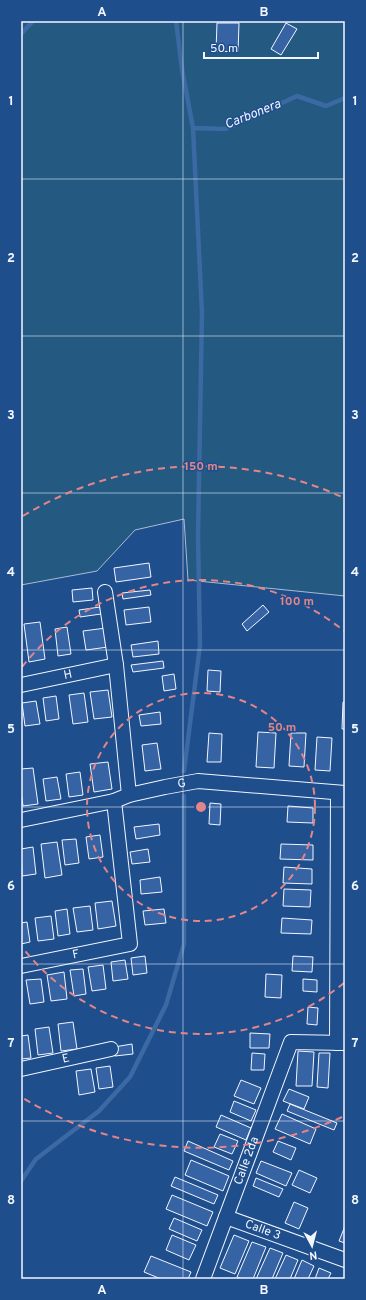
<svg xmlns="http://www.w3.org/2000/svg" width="366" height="1300" viewBox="0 0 366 1300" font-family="Overpass,sans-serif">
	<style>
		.garden { fill: #245a82; stroke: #a8bbd7 }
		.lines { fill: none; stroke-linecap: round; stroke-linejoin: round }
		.stream { stroke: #3b69a3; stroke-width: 4.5 }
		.building { fill: #3563a3; stroke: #f2f6ff }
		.minor-casing { stroke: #f2f6ff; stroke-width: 16 }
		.minor { stroke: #1f4e8c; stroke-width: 14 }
		.grid { fill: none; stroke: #f2f6ff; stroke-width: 1; stroke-opacity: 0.55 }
		.ring { fill: none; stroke: #e38589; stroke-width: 2; stroke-dasharray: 7 5 }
		.labels { text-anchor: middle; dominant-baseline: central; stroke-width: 3; stroke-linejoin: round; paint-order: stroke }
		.street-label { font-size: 12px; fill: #f2f6ff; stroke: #1f4e8c }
		.water-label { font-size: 13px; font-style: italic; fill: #f2f6ff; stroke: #1f4e8c }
		.centre { fill: #e38589; stroke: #1f4e8c; stroke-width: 2 }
		.ring-label { font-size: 12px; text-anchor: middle; font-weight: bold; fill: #e38589; stroke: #1f4e8c; stroke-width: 3; stroke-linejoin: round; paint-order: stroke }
		.neatline { fill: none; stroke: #f2f6ff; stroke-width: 1.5 }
		.grid-label { font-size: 13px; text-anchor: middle; font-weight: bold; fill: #f2f6ff }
	</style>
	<rect width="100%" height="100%" fill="#1f4e8c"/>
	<path class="garden" d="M21,21h324v575l-157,-16 -4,-61 -49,11 -38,41 -76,14z"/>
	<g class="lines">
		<path class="stream" d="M176,21l6,48 11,59 32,1 72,-33 29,10 19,-8
			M21,34l12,-13
			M184,771l16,-126 -2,-110 4,-222 -9,-185
			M21,1181l15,-22 63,-48 31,-34 36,-72 18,-61v-148"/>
	</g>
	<path class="building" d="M217,23h22l-1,29 -22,-1z
		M286,23l11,6 -16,26 -10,-6z
		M149,563l2,14 -35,5 -2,-14z
		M92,588l1,12 -20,2 -1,-12z
		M150,590l1,5 -28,4 -1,-6z
		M263,605l6,7 -22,19 -5,-7z
		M100,607l1,7 -21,3 -1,-7z
		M149,607l2,15 -25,3 -2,-15z
		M40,622l5,37 -16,3 -5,-38z
		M67,627l4,27 -13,2 -3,-27z
		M106,628l2,19 -22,3 -3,-19z
		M158,641l1,13 -26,3 -2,-12z
		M163,661l1,7 -31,4 -2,-7z
		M208,670l13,1 -1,21 -13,-1z
		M174,674l2,15 -12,2 -2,-15z
		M108,690l4,27 -18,2 -4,-27z
		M84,693l4,29 -15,2 -4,-29z
		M56,696l3,23 -13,2 -3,-23z
		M36,701l4,23 -15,2 -3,-23z
		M343,702h2v27h-3z
		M160,712l1,12 -20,2 -2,-11z
		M258,732l18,1 -2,35 -18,-1z
		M209,733l13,1 -1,28h-14z
		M291,733h15l-2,34 -15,-1z
		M317,737l15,1 -2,33 -15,-1z
		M157,743l4,26 -16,2 -3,-26z
		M108,762l4,27 -18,3 -4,-28z
		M33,768l5,36 -15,2 -2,-14v-23z
		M80,772l3,23 -14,2 -3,-23z
		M57,777l4,22 -15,2 -3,-22z
		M210,803l11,1 -1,21 -11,-1z
		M288,806l25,2v15l-26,-1z
		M159,824l1,11 -24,4 -2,-12z
		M100,835l3,22 -14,2 -3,-22z
		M76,839l3,24 -14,2 -3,-25z
		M57,842l5,33 -17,3 -4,-34z
		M281,844l32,1v15l-33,-1z
		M33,847l3,27 -14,2 -1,-27z
		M148,849l2,13 -18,2 -2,-12z
		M284,867l28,2v15l-29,-1z
		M160,877l2,15 -21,2 -1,-14z
		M284,889l27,1 -1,17 -27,-1z
		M112,901l4,25 -18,3 -3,-26z
		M90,906l3,24 -16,2 -4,-24z
		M67,909l3,25 -12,2 -3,-25z
		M164,909l2,14 -21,2 -2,-14z
		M51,916l3,23 -16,2 -3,-23z
		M282,918l30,2 -1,14 -30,-1z
		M27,922l3,20 -9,2v-21z
		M145,956l2,17 -14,2 -2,-17z
		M293,956l20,1 -1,15 -20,-1z
		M125,960l3,19 -15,2 -2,-19z
		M103,965l3,24 -14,2 -4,-24z
		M83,969l3,25 -12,2 -4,-26z
		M64,972l3,27 -16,2 -4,-26z
		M266,974l16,1 -1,23 -16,-1z
		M41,979l3,23 -14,2 -4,-24z
		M303,979l14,1v12l-14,-1z
		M308,1007l10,1 -1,17 -10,-1z
		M73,1022l4,27 -16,2 -3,-27z
		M49,1027l4,26 -15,2 -3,-26z
		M250,1033l20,1 -1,14h-19z
		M28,1035l3,23 -10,1v-23z
		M132,1044l1,10 -18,2 -1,-9z
		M298,1051l16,1 -2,34h-16z
		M252,1053l13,1 -1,16h-13z
		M319,1053h11l-2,35 -11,-1z
		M110,1066l3,21 -14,2 -3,-21z
		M91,1069l4,23 -16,3 -3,-24z
		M241,1080l20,8 -7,16 -20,-8z
		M289,1089l20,8 -5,12 -21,-8z
		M234,1101l22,9 -5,11 -21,-9z
		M290,1104l47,19 -3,7 -47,-19z
		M282,1114l34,15 -6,15 -35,-15z
		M221,1115l30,13 -5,12 -30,-13z
		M220,1134l18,7 -6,13 -18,-7z
		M188,1141l45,20 -4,9 -45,-19z
		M278,1141l18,7 -5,12 -18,-8z
		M191,1160l38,16 -6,15 -38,-16z
		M261,1161l31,12 -6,13 -30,-13z
		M299,1170l18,8 -7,15 -18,-8z
		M175,1177l43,18 -4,9 -43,-18z
		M256,1178l27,11 -4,8 -26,-11z
		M172,1195l41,17 -6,14 -41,-17z
		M294,1202l14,6 -9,21 -14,-6z
		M174,1218l28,12 -5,11 -28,-12z
		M345,1226v17l-6,-2z
		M172,1235l24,10 -7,15 -23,-10z
		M234,1235l15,6 -14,33 -15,-6z
		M252,1242l14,5 -13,32h-11l-5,-2z
		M270,1248l13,5 -11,26h-16z
		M286,1255l12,5 -8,19h-15z
		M151,1256l40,16 -3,7h-27l-17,-7z
		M302,1260l12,6 -6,13h-14z
		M319,1268l12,5 -3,6h-13z"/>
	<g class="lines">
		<defs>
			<g id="minor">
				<path d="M105,592l11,73 13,130"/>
				<path id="s1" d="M21,685l95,-20"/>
				<path id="s2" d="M21,820l93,-19 15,-6 36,-8 33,-6 147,12"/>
				<path id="s3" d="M21,966l109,-22 -16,-143"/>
				<path d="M337,1043l1,-250"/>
				<path id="s4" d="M21,1069l90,-20"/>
				<path id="s5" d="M226,1217l119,43"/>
				<path id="s6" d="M203,1279l88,-237 54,1"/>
			</g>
		</defs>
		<use href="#minor" class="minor-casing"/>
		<use href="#minor" class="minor"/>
	</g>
	<path class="grid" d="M183,21v1258M21,179h324M21,336h324M21,493h324M21,650h324M21,807h324M21,964h324M21,1121h324"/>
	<g class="ring">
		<circle cx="201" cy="807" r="114"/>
		<path d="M344 983A227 227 0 0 1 22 947M22 667A227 227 0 0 1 344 631"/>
		<path d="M342 1117A341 341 0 0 1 23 1098M23 516A341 341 0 0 1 342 497"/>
	</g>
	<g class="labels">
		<g class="street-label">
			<text stroke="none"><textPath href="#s1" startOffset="48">H</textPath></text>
			<text stroke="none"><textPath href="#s2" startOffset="165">G</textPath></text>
			<text stroke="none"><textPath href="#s3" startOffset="56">F</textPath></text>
			<text stroke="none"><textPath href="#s4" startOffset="46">E</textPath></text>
			<text stroke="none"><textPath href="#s6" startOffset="126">Calle 2da</textPath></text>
			<text stroke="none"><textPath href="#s5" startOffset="39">Calle 3</textPath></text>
		</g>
		<g class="water-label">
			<text transform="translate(253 115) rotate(-22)">Carbonera</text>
		</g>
	</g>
	<circle cx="201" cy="807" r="6" class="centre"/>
	<g class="ring-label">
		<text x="201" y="470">150 m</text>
		<text x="297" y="605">100 m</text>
		<text x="282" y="731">50 m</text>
	</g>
	<rect width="366" height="1300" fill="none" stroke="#1f4e8c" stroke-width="44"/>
	<g transform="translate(312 1246) rotate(173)" stroke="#1f4e8c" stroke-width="3" paint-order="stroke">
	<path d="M0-3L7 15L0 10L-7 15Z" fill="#f2f6ff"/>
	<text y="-6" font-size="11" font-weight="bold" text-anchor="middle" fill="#f2f6ff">N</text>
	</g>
	<path d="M204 52v6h114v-6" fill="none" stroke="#f2f6ff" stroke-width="2"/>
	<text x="210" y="52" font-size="12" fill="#f2f6ff" stroke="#1f4e8c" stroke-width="3" paint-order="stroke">50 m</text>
	<rect x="22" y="22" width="322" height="1256" class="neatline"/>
	<g class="grid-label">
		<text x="102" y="16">A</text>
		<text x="264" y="16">B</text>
		<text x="11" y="105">1</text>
		<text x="355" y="105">1</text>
		<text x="11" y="262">2</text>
		<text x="355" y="262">2</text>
		<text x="11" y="419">3</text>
		<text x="355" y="419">3</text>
		<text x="11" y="576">4</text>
		<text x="355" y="576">4</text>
		<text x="11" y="733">5</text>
		<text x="355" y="733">5</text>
		<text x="11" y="890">6</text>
		<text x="355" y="890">6</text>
		<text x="11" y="1047">7</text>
		<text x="355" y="1047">7</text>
		<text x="11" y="1204">8</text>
		<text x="355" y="1204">8</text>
		<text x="102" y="1294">A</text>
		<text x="264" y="1294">B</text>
	</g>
</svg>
